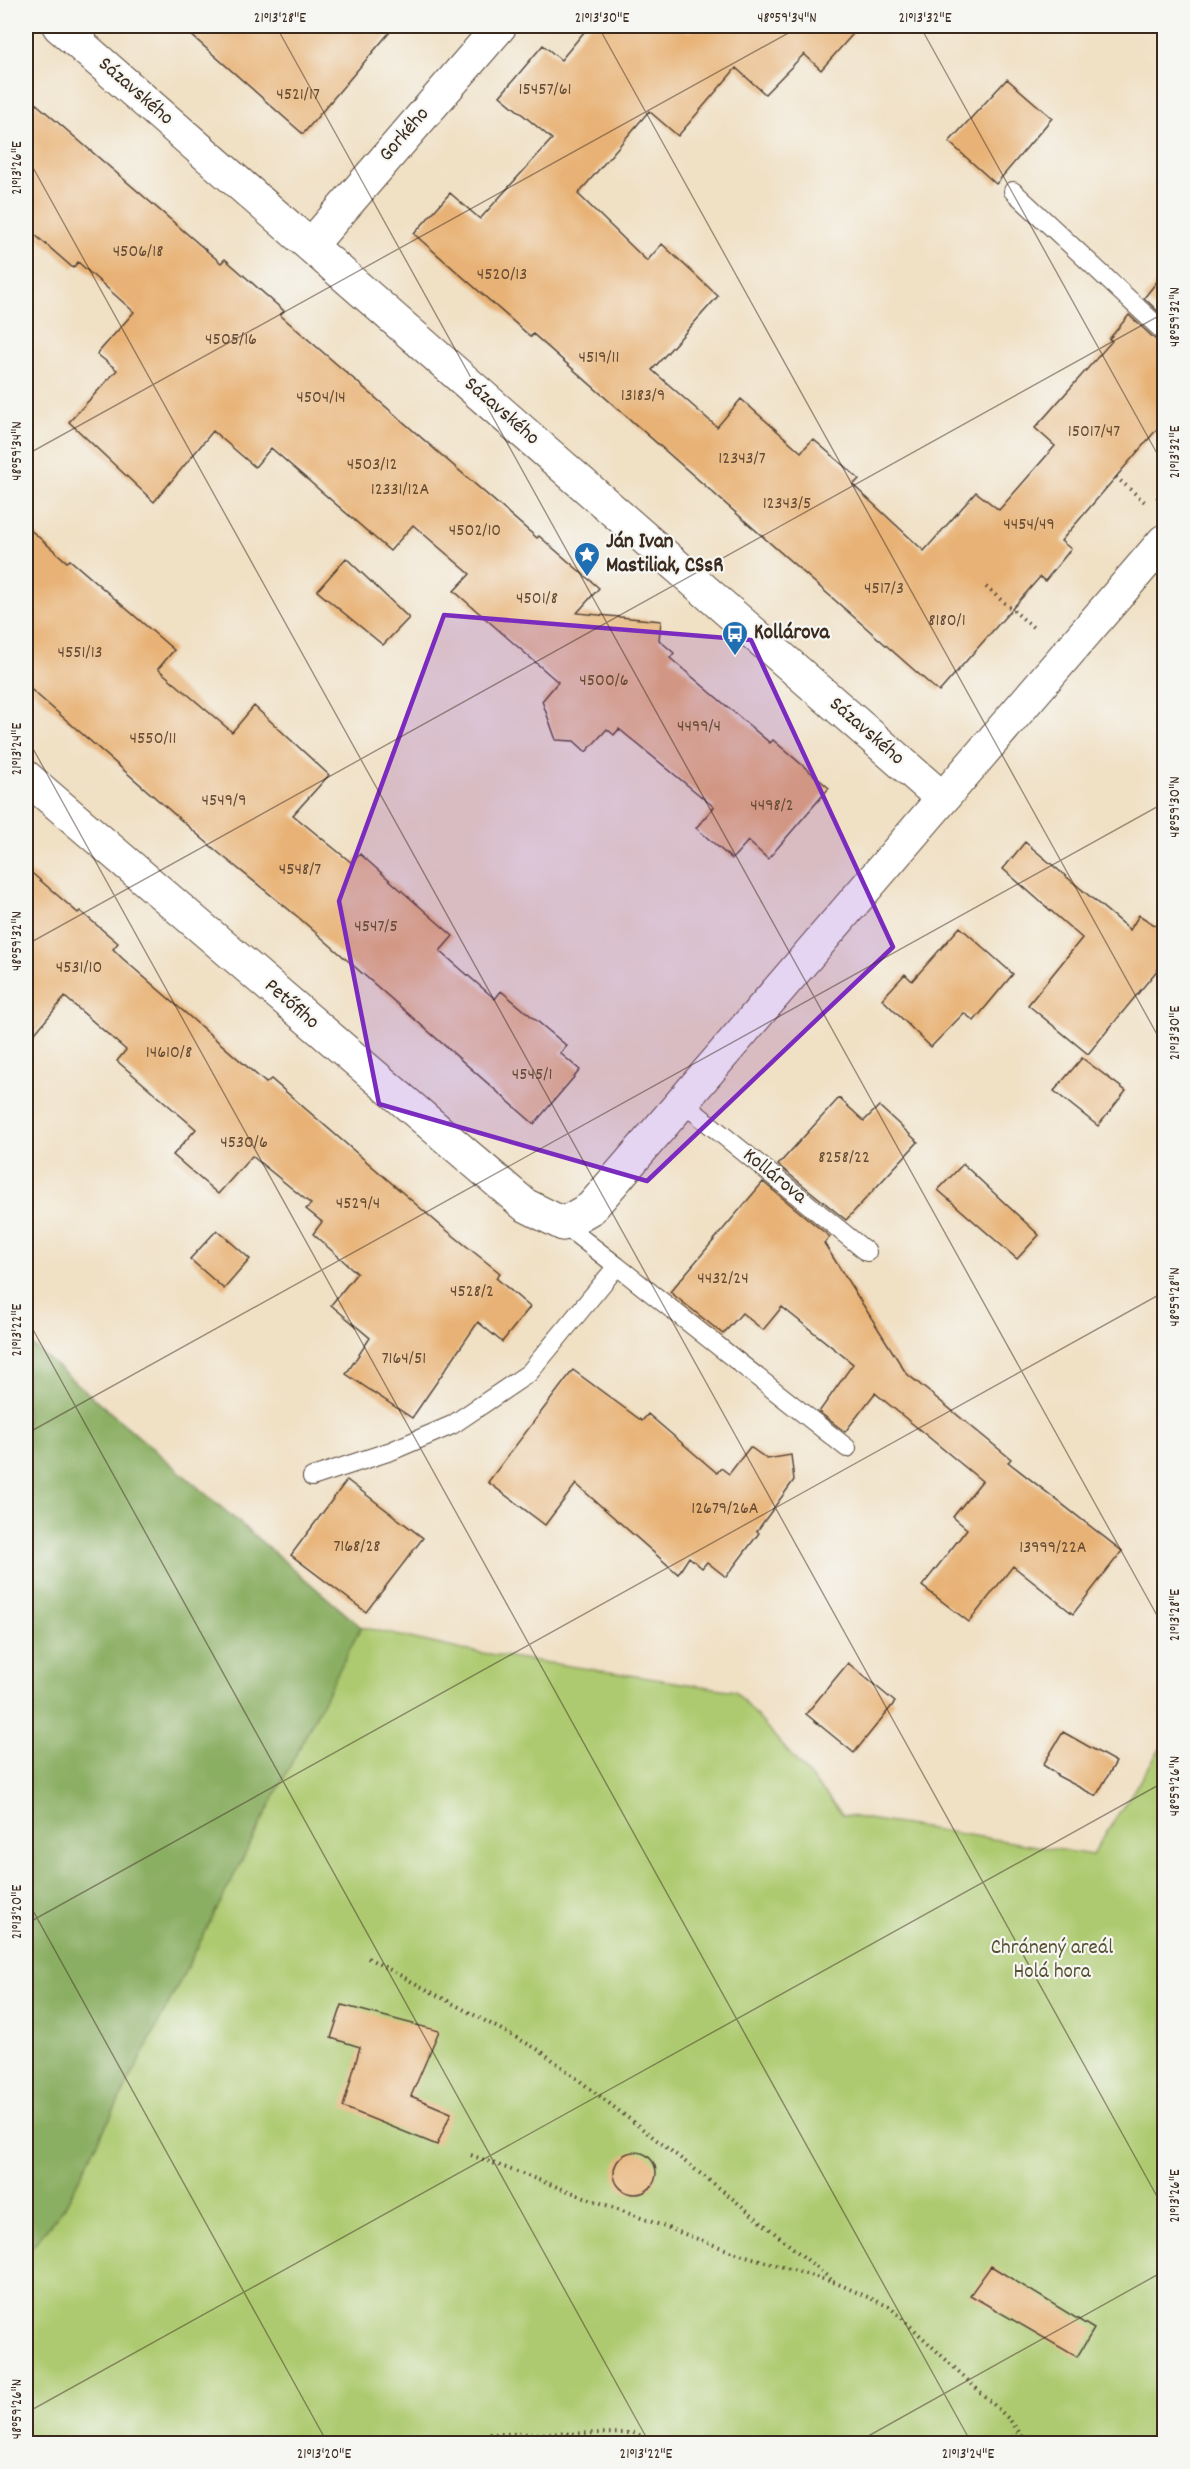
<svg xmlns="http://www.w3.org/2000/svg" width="1190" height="2469" viewBox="0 0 1190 2469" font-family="Dekko,sans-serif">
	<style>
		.green { fill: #adca70; stroke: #747a47; stroke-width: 1.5 }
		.forest { fill: #8aae62; stroke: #626c40; stroke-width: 1.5 }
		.building { fill: #e8b276 }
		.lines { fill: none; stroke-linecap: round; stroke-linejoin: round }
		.lane-casing { stroke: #564537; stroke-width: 20 }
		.street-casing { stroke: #564537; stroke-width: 35 }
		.path { stroke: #564537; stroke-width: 4; stroke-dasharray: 1.5 4.5; stroke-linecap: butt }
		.lane { stroke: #fff; stroke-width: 18 }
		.street { stroke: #fff; stroke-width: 33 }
		.marked { fill: #7b2cbf; fill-opacity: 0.2; stroke: #7b2cbf; stroke-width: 4.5; stroke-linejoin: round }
		.ticks { fill: none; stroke: #3b2a1e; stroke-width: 1.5; stroke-opacity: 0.45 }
		.labels { text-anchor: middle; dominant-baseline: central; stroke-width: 4.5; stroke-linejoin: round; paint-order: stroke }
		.number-label { font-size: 18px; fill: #664c34 }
		.street-label { font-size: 21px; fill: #3b2a1e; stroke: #f6f6f2 }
		.poi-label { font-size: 21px; font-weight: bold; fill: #3b2a1e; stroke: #f6f6f2; text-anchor: start }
		.park-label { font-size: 21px; fill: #585232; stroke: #f6f6f2 }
		.neatline { fill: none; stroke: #3b2a1e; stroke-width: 2 }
		.ticks-label { font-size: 15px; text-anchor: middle; fill: #3b2a1e }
	</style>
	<rect width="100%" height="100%" fill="#f6f6f2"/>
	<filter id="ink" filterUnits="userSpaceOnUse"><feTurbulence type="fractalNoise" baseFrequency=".0167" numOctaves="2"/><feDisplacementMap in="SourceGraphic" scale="12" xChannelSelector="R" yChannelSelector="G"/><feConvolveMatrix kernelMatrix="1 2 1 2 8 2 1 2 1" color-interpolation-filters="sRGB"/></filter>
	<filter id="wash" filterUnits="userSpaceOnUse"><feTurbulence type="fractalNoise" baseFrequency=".008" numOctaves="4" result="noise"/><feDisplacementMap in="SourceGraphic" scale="24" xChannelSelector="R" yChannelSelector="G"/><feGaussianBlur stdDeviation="1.35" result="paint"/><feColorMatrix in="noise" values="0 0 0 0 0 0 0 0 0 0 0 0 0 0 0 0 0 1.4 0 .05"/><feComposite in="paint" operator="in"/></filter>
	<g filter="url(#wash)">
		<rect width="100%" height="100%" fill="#f0e0c4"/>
		<path class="green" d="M361,1627l102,23 272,41 108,124 249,40 72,-112v700l-1138,1v-190l39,-48z"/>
		<path class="forest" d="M26,1340l335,287 -296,579 -39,48z"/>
		<g id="blocks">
			<path class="building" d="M181,26h214l-92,108z
				M589,26h91l9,6 6,-6h165l-39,44 -17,-16 -39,40 -29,-26 -58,68 -29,-25 -71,83 69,67 15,-17 56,52 -66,74 65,57 24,-28 60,53 12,-13 46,40 -6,6 71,66 52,-59 23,18 56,-64 -20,-18 77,-87 -3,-2 20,-24 27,25 8,3v78l-103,120 10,8 -26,32 -5,-4 -101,115 -406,-358 -2,3 -117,-103 36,-41 30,26 72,-80 -52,-43 43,-51 18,15z
				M1007,79l45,39 -56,66 -47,-42z
				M26,95l195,168 4,-4 59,52 -4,4 257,223 2,-2 60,52 -22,25 84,8 -2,19 15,13 -4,5 100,85 3,-3 56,48 -61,71 -20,-18 -16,18 -36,-31 18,-21 -95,-78 -5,6 -7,-6 -21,23 -12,-11 -18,-1 -14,-39 16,-19 -104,-91 16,-17 -57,-49 -23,26 -119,-103 -16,19 -42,-36 -59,71 -85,-80 48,-52 -20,-16 37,-42 -56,-50 -5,6 -47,-41z
				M1164,273v44l-20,-19z
				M26,526l41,36 3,-2 104,90 -16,19 74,63 22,-26 75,69 -36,40 59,48 8,-9 93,82 -13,15 55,48 6,-8 66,55 -7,7 20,17 -46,54 -236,-207 -78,-63 -194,-169z
				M346,558l63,60 -26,27 -66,-54z
				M1025,842l105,88 9,-15 25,16v31l-76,92 -60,-49 54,-67 -79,-69z
				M26,868l52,45 2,-2 38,32 -5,6 9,9 144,125 5,-4 169,146 60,48 -4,5 34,29 -28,35 -24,-20 -66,96 -66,-44 24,-36 -39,-33 26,-32 -44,-39 9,-12 -16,-13 5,-5 -59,-48 -34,38 -45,-39 23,-26 -79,-68 9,-11 -61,-53 -39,47z
				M960,927l53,47 -39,47 -10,-8 -33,34 -49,-48 23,-25 7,7z
				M1082,1058l44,33 -28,35 -44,-35z
				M839,1098l25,23 15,-15 39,36 -72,78 -68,-55z
				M963,1164l76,71 -22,24 -79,-69z
				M763,1182l67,55 -6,6 82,130 105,86 -3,3 114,89 -49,63 -60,-48 -44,56 -47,-36 45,-57 -14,-12 29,-36 -107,-88 -30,39 -26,-20 34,-48 -71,-57 -19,23 -21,-17 -19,21 -53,-42z
				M217,1230l33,29 -26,30 -34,-30z
				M573,1370l69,51 6,-7 69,59 4,-5 8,6 21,-27 17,12 24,-4 3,25 -37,51 2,2 -33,44 -19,-15 -5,6 -13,-11 -11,17 -102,-90 -31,41 -57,-43z
				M347,1480l76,58 -57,74 -75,-57z
				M848,1663l47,39 -41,51 -48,-39z
				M1063,1732l53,30 -20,34 -40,-21 1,-1 -14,-9z
				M342,2005l97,26 -28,65 40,17 -14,32 -94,-38 17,-60 -29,-9z
				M614 2173a21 21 0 1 1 42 0a21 21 0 1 1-42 0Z
				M991,2266l103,63 -17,28 -107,-62z"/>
		</g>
	</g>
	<g filter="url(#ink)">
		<use href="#blocks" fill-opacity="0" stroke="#564537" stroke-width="1.5"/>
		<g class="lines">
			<defs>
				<path id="lane" d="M1013,191l151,141
					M682,1102l185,150
					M617,1266l230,182
					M312,1477l79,-26 61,-26 77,-52 88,-107 -54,-42"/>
				<path id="street" d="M59,26l883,772
					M311,245l189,-219
					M26,777l499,428 38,19 28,-16 573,-667"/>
			</defs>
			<use href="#lane" class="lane-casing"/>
			<use href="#street" class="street-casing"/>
			<path class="path" d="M1116,477l31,27
				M1157,499l7,-8
				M986,587l49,42
				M368,1958l173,93 186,143 106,87
				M471,2155l262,97 103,31 54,24 120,113 18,24
				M489,2434l146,-1 23,11"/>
			<use href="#lane" class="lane"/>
			<use href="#street" class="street"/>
		</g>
	</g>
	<path class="marked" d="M444,615l307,25 142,307 -246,234 -268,-77 -40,-203z"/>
	<path class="ticks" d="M276,26l888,1602M598,26l566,1021M920,26l244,440M26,155l1138,2054M26,455l775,-429M26,736l946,1708M26,945l1138,-632M26,1317l624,1127M26,1434l1138,-631M26,1898l302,546M26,1924l1138,-632M26,2413l1138,-631M854,2444l310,-173"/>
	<defs>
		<symbol id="sight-pin" viewBox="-11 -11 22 30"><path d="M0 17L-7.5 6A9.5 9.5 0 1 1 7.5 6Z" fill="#1f6fb2" stroke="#f6f6f2"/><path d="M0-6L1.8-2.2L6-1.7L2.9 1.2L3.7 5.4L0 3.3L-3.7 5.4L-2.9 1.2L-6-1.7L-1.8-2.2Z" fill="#fff"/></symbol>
		<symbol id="bus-pin" viewBox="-11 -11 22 30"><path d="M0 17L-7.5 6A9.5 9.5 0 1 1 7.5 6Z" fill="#1f6fb2" stroke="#f6f6f2"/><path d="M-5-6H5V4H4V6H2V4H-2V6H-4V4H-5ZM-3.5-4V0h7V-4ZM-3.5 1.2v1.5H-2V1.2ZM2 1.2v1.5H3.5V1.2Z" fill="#fff"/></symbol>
	</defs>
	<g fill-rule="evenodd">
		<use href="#sight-pin" x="572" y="540" width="30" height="40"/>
		<use href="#bus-pin" x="720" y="619" width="30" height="40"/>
	</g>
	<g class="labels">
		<g class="number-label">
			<text x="545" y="90">15457/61</text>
			<text x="298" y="95">4521/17</text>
			<text x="138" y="252">4506/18</text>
			<text x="502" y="275">4520/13</text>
			<text x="231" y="340">4505/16</text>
			<text x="599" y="358">4519/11</text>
			<text x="643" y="396">13183/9</text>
			<text x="321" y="398">4504/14</text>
			<text x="1094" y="432">15017/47</text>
			<text x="742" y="459">12343/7</text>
			<text x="372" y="465">4503/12</text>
			<text x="400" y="490">12331/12A</text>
			<text x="787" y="504">12343/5</text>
			<text x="1029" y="525">4454/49</text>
			<text x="475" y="531">4502/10</text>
			<text x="884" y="589">4517/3</text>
			<text x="537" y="599">4501/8</text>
			<text x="947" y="621">8180/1</text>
			<text x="80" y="653">4551/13</text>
			<text x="604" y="681">4500/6</text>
			<text x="699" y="727">4499/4</text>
			<text x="153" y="739">4550/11</text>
			<text x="224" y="801">4549/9</text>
			<text x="772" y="806">4498/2</text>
			<text x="300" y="870">4548/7</text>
			<text x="376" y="927">4547/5</text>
			<text x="79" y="968">4531/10</text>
			<text x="169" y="1053">14610/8</text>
			<text x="532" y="1075">4545/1</text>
			<text x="244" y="1143">4530/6</text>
			<text x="844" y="1158">8258/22</text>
			<text x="358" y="1204">4529/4</text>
			<text x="723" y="1279">4432/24</text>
			<text x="472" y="1292">4528/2</text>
			<text x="404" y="1359">7164/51</text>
			<text x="725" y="1509">12679/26A</text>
			<text x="357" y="1547">7168/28</text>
			<text x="1053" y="1548">13999/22A</text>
		</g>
		<g class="street-label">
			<text transform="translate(135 92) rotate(41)">Sázavského</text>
			<text transform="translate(405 135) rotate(-49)">Gorkého</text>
			<text transform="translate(501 412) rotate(41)">Sázavského</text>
			<text transform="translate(866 732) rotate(41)">Sázavského</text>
			<text transform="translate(291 1005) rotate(41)">Petőfiho</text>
			<text transform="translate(774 1177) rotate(39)">Kollárova</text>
		</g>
		<g class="poi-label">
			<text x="606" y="543">Ján Ivan<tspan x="606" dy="24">Mastiliak, CSsR</tspan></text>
			<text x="754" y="634">Kollárova</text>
		</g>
		<g class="park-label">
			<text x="1052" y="1949">Chránený areál<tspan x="1052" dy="24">Holá hora</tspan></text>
		</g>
	</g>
	<rect width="1190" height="2469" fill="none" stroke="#f6f6f2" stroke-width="66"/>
	<rect x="33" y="33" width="1124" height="2403" class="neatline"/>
	<g class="ticks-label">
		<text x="280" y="22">21°13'28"E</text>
		<text x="602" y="22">21°13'30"E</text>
		<text x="787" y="22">48°59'34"N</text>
		<text x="925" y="22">21°13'32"E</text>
		<text transform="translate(16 168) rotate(-90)" y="5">21°13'26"E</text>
		<text transform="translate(1174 317) rotate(-90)" y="5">48°59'32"N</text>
		<text transform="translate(16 451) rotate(-90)" y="5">48°59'34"N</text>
		<text transform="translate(1174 452) rotate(-90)" y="5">21°13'32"E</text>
		<text transform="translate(16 749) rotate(-90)" y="5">21°13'24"E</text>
		<text transform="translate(1174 807) rotate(-90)" y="5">48°59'30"N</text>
		<text transform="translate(16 941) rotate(-90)" y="5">48°59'32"N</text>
		<text transform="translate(1174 1033) rotate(-90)" y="5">21°13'30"E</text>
		<text transform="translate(1174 1297) rotate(-90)" y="5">48°59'28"N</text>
		<text transform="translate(16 1330) rotate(-90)" y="5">21°13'22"E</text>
		<text transform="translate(1174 1615) rotate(-90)" y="5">21°13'28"E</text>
		<text transform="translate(1174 1786) rotate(-90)" y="5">48°59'26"N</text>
		<text transform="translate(16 1912) rotate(-90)" y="5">21°13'20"E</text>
		<text transform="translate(1174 2196) rotate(-90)" y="5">21°13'26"E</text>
		<text transform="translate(16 2409) rotate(-90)" y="5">48°59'26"N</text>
		<text x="324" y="2458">21°13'20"E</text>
		<text x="646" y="2458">21°13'22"E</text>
		<text x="968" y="2458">21°13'24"E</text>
	</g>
</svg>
